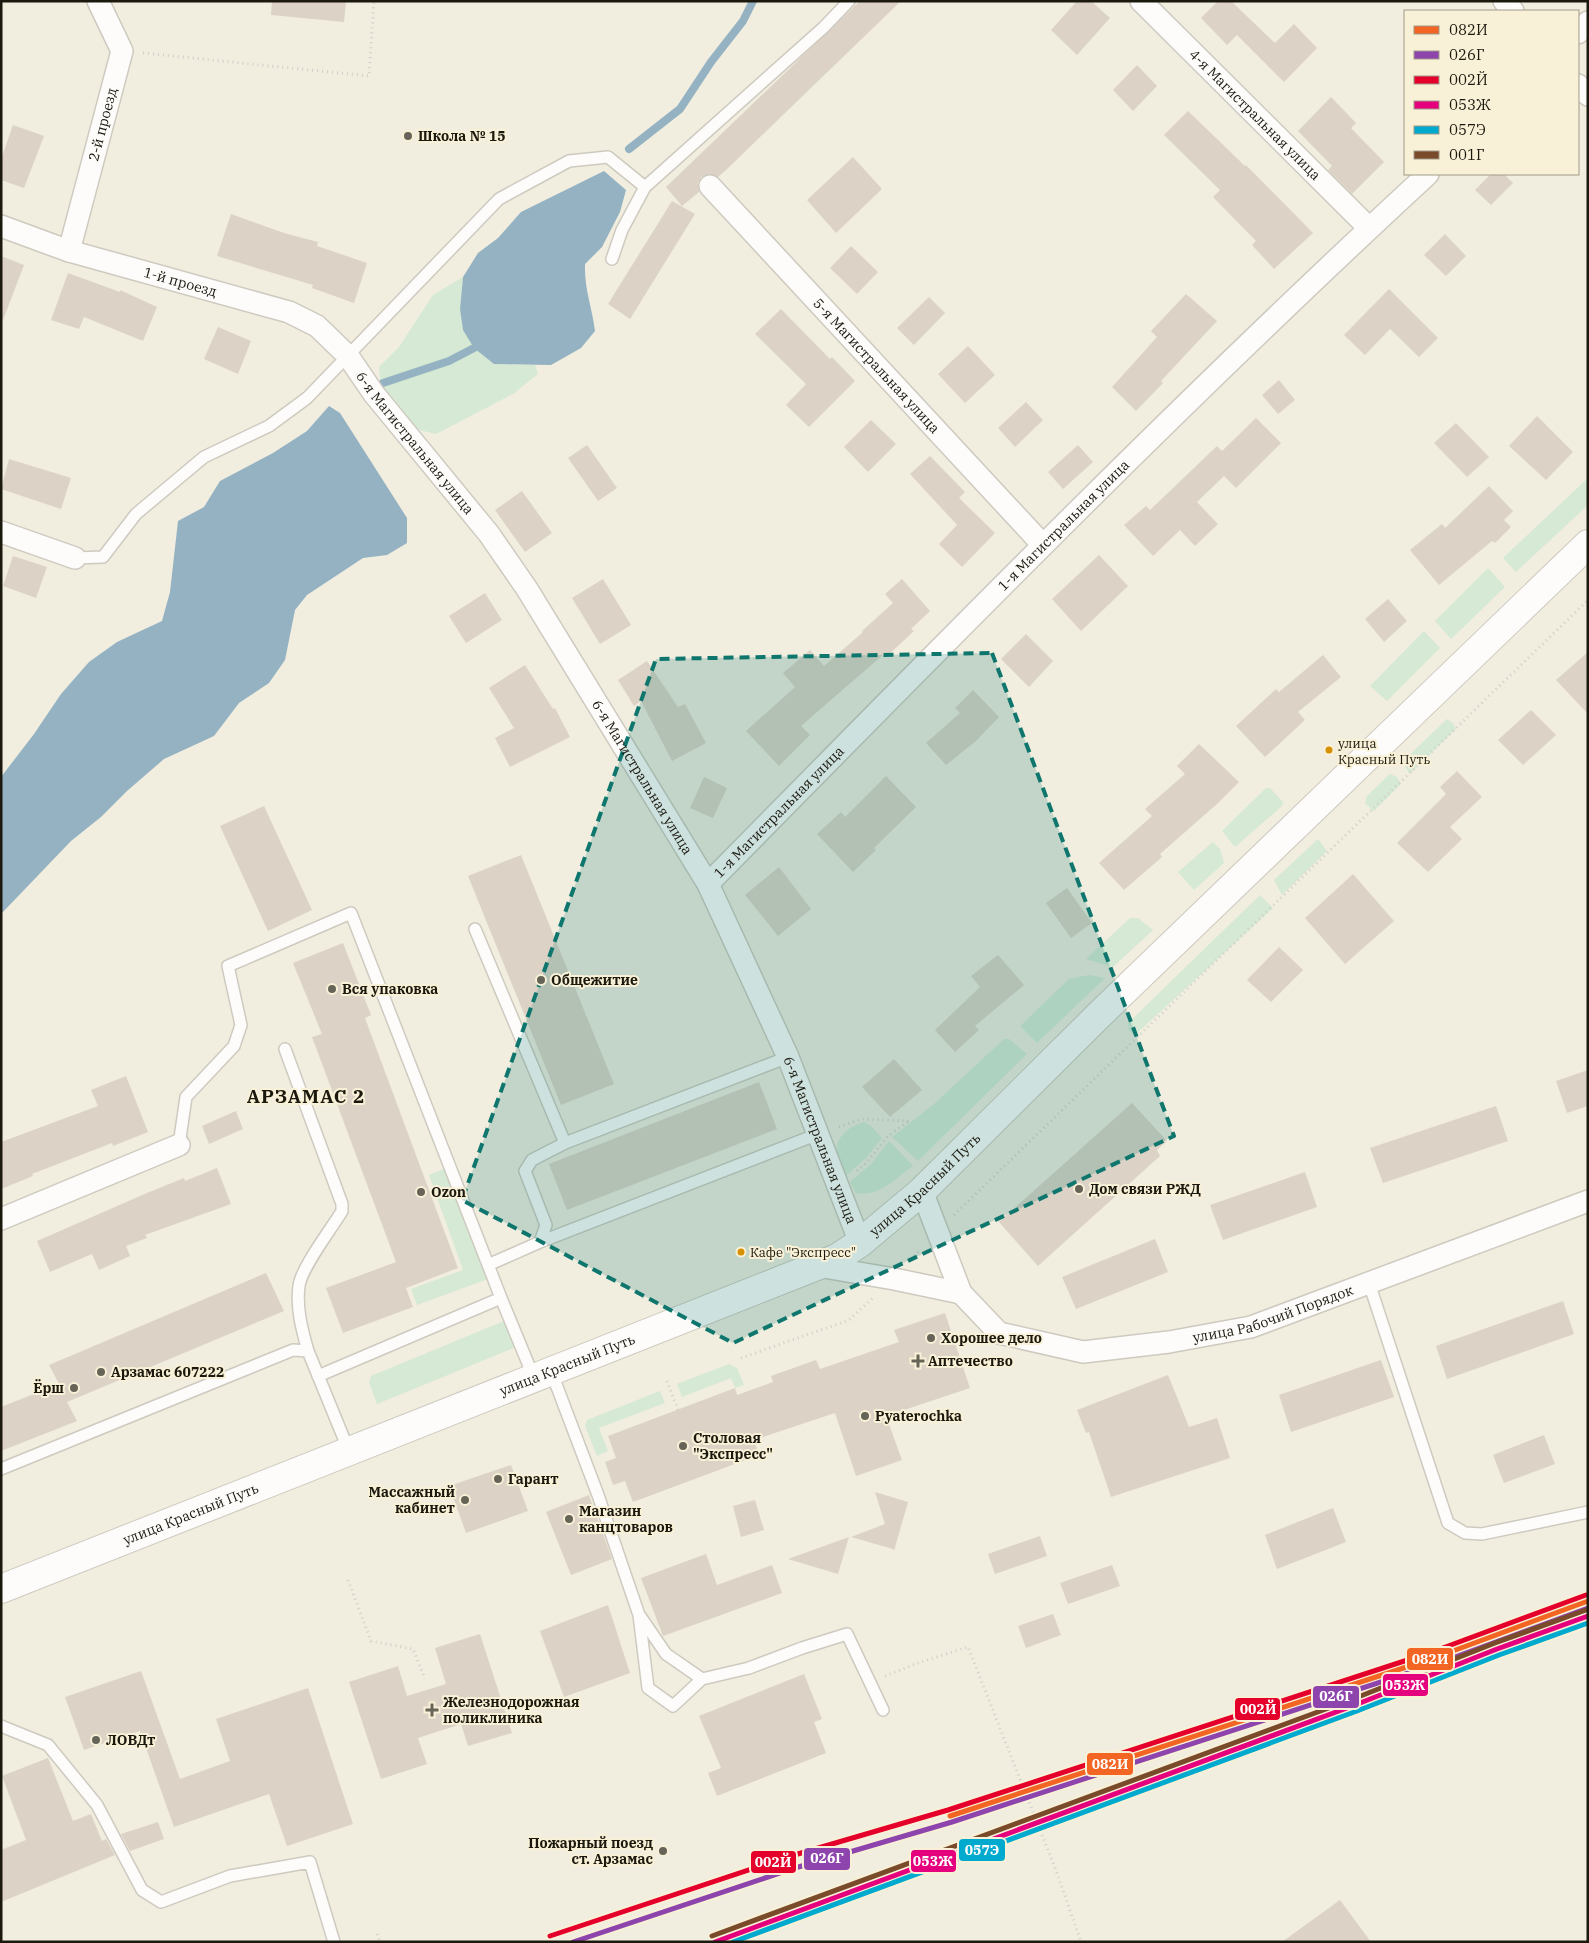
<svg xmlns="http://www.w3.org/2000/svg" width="1589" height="1943" viewBox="0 0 1589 1943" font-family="'IBM Plex Serif',serif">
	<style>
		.green { fill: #d5e9d4 }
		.water { fill: #94b2c2 }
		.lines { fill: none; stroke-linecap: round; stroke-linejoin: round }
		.stream { stroke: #94b2c2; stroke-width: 8 }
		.building { fill: #dcd3c6 }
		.lane-casing { stroke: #cecac0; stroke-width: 14 }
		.street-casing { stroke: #cecac0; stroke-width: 24 }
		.secondary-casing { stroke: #cecac0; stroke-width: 30 }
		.path { stroke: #cfcfca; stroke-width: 3; stroke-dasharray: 1 4; stroke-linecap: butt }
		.lane { stroke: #fdfcfa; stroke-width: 11 }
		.street { stroke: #fdfcfa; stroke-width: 21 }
		.secondary { stroke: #fdfcfa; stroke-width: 28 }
		.rail-1-casing { stroke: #f9f1d7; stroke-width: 9 }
		.rail-2-casing { stroke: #f9f1d7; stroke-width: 9 }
		.rail-3-casing { stroke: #f9f1d7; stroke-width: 9 }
		.rail-4-casing { stroke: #f9f1d7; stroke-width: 9 }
		.rail-5-casing { stroke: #f9f1d7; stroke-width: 9 }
		.rail-6-casing { stroke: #f9f1d7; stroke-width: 9 }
		.rail-1 { stroke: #f26522; stroke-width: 5 }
		.rail-2 { stroke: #8e44ad; stroke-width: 5 }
		.rail-3 { stroke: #e4002b; stroke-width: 5 }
		.rail-4 { stroke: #e5007d; stroke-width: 5 }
		.rail-5 { stroke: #00a9ce; stroke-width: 5 }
		.rail-6 { stroke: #7a4b2a; stroke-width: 5 }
		.marked { fill: #0f766e; fill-opacity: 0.2; stroke: #0f766e; stroke-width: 4; stroke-dasharray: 10 6; stroke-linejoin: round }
		.poi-dot { fill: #666357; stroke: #f9f1d7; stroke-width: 2 }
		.bus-dot { fill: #d69102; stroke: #f9f1d7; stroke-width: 2 }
		.labels { text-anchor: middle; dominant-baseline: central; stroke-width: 4; stroke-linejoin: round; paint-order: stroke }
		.bus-label { font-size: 13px; fill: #1b180e; stroke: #f9f1d7; text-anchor: start }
		.street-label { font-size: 14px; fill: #1b180e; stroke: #f9f1d7 }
		.poi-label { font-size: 14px; font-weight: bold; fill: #1b180e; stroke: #f9f1d7; text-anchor: start }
		.district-label { font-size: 19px; font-weight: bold; letter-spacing: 1px; fill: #1b180e; stroke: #f9f1d7 }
		.line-badge { stroke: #f9f1d7; stroke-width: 2 }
		.badge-label { font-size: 14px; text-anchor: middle; font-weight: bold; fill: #fff }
	</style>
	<rect width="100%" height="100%" fill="#f1eddf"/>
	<path class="green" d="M463,277l-3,32 3,21 50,35h22l3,9 -25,20 -77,40 -21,-5 -34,-42 -2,-20 20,-20 34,-52z
		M1588,478v27l-72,67 -13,-14z
		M1488,568l17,19 -54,52 -16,-18z
		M1424,631l16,17 -53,53 -17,-15z
		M1447,719l6,4 3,6 -46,45 -8,-12z
		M1390,774l7,3 4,7 -26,26 -2,1 -8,-8 2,-7z
		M1266,788h4l13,14 -1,4 -47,41 -13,-16z
		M1318,839l9,12 -45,44 -8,-15z
		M1213,842l7,7 4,14 -30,27 -16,-18z
		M1260,895l13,13 -138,127 -6,-4 -1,-8z
		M1130,918h8l15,12 -40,37 -27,-8z
		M1089,975l16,3 -68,65 -17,-17 49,-47z
		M1004,1039h5l18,15 -109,107 -26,-24 42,-33z
		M864,1122l7,4 11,12 -16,20 -20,18c-18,-23 -10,-46 18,-54z
		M889,1141l24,25c-17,12 -35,32 -57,27l-6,-11 22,-19z
		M446,1168l42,111 -71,26 -6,-16 52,-19 -34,-95z
		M504,1321l12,26 -139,57 -8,-22 2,-6z
		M729,1364l8,4 7,17 -9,3 -4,-10 -49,19 -5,-13z
		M660,1391l5,12 -66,25 9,23 -11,5 -12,-30 2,-6z"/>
	<path class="water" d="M604,171l22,19 -6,22 -18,35 -17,17c-1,24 7,43 10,67l-14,17 -30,17 -57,-1 -20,-16 -11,-18 -3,-21 3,-32 15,-24 20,-15 23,-26z
		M329,406l11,7 67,105v25l-20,12 -24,3 -56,37 -12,15 -10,50 -16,23 -30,20 -25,33 -50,23 -37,32 -26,26 -30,24 -70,73v-137l33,-43 27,-40 28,-32 28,-20 45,-21 8,-29 8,-71 26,-14 16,-26 53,-28 34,-22z"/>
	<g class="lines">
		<path class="stream" d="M629,149l51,-40 31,-47 32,-41 10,-20
			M383,383l66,-22 25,-13"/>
	</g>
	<path class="building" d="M272,1h74l-2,21 -73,-7z
		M860,1h41l-175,169 -8,7 -10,-3 -7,3 -3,6 1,9 -17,14 -16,-19z
		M1077,1h14l19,17 -33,37 -26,-25z
		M1218,1h13l44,42 19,-19 23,24 -33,34 -47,-47 -10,10 -26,-27z
		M1137,65l20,21 -24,25 -20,-21z
		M1331,97l25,26 -5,5 33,34 -32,32 -24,-24 4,-4 -34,-35z
		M1188,111l57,55 1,-1 67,68 -39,36 -22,-24 4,-4 -43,-44 7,-7 -56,-55z
		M13,125l31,11 -20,52 -23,-8v-21z
		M853,157l29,32 -46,44 -29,-33z
		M1491,174h13l9,9 -22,22 -16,-15z
		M672,201l23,13 -65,105 -22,-15z
		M231,214l53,19 34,9 -1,4 50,17 -13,40 -42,-15 1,-3 -96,-29z
		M1445,234l21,22 -20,20 -22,-21z
		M851,246l27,26 -21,22 -27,-26z
		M1,256l23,9 -21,55h-2z
		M68,273l52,19v-2l37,17 -14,34 -59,-24 -5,12 -28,-9z
		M1389,289l49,49 -19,19 -29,-28 -25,26 -21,-20z
		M1186,294l31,27 -56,60 2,2 -27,28 -24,-24 45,-50 -6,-6z
		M929,297l16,16 -31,32 -17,-17z
		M781,309l49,50 2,-2 23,24 -46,46 -23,-22 20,-21 -51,-50z
		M218,327l33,14 -13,33 -34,-15z
		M968,346l27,29 -30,28 -27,-29z
		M1279,380l16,20 -17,14 -16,-19z
		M1026,402l17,18 -28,27 -17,-19z
		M1537,416l36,36 -27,28 -37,-34z
		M1256,418l25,25 -45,45 -12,-12 -27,26 21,22 -23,22 -15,-16 -27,26 -29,-31 22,-19 4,4 67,-64 5,5z
		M871,420l25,24 -28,28 -24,-25z
		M1456,423l33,34 -22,20 -33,-34z
		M587,445l30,43 -19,13 -30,-43z
		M1078,445l15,17 -30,27 -15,-17z
		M930,456l35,36 -6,6 36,35 -33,34 -23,-23 18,-19 -47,-51z
		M9,459l62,19 -10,31 -60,-20z
		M1489,486l24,25 -9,9 7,7 -16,16 -3,-2 -53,44 -29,-35 32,-26 3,4z
		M522,491l30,42 -27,19 -30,-42z
		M1099,555l29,31 -47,45 -29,-32z
		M13,556l34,11 -11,31 -33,-12z
		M603,579l28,46 -31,19 -28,-46z
		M902,579l28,32 -19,18 3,2 -28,26 -2,-3 -83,72 9,9 -31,31 -33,-35 49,-44 -12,-14 27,-23 14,16 39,-34 -1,-1 31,-28 -8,-9z
		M485,593l17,27 -36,23 -17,-27z
		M1388,599l19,22 -23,21 -19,-23z
		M1026,634l27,27 -24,26 -28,-28z
		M1588,652v62l-32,-34z
		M1323,655l18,22 -43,35 7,8 -40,37 -29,-31 40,-37 3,3z
		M647,661l31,46 7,-3 21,39 -34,18 -31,-60 -7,5 -16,-26z
		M525,665l28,44 2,-1 15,29 -60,30 -15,-29 19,-10 -25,-40z
		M973,690l26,27 -23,24 -30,24 -20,-22 34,-30 -5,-5z
		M1531,710l25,25 -33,30 -25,-25z
		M1199,744l40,38 -22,22 -57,50 2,3 -38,33 -25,-27 53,-47 -7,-7 40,-35 -8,-8z
		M1457,771l25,26 -32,30 12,12 -34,33 -31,-29 49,-49 -6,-7z
		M886,776l30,31 -42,41 2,2 -23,22 -36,-38 24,-22 4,5z
		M704,777l23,11 -14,30 -23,-10z
		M264,806l48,104 -44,21 -48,-105z
		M521,855l93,229 -53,21 -93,-229z
		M779,867l32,42 -33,27 -33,-41z
		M1353,874l41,47 -49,43 -40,-46z
		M1067,888l25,35 -21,15 -25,-35z
		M343,943l28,72 -6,3 93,250 -52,20 7,19 -70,26 -17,-45 70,-26 -84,-225 10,-3 -29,-71z
		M1279,947l24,23 -32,32 -24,-22z
		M998,955l26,30 -49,41 4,4 -24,22 -20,-22 45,-43 -9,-11z
		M894,1059l28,31 -32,27 -28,-30z
		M1588,1070v36l-21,7 -11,-32z
		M126,1076l22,56 -35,14 -1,-3 -80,31 1,2 -32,13v-47l97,-36 -7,-16z
		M759,1082l18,47 -210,81 -18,-46z
		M1132,1103l35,38 -10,9 3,6 -122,110 -39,-44z
		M1496,1106l12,35 -125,42 -13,-35z
		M236,1111l7,18 -34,15 -7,-18z
		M217,1168l14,36 -86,31 2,3 -21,8 4,10 -31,14 -7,-16 -42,18 -13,-31 110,-48 37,-15 1,3z
		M1305,1172l12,35 -94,33 -13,-35z
		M1155,1239l13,33 -92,37 -14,-32z
		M266,1273l18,38 -217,91 10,19 -76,30v-44l58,-23 -10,-19z
		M1563,1301l11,33 -127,45 -11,-33z
		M945,1313l25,75 -84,28 16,44 -46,16 -21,-63 -81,27 5,15 -126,47 -8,-21 -12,4 -8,-23 11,-4 -8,-22 127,-48 2,7 36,-13 -2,-6 45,-16 4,9 79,-27 -5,-12z
		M1381,1360l13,37 -103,35 -12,-37z
		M1168,1375l21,52 28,-9 13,40 -119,39 -22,-65 -3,1 -9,-23z
		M1544,1435l11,29 -51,19 -11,-28z
		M511,1465l17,46 -62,22 -17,-47z
		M875,1492l33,10 -14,49 -1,-2 -42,-12 34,-13z
		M589,1495l23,64 -41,16 -25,-63z
		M755,1500l9,30 -23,7 -8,-31z
		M1333,1508l13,34 -69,27 -12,-34z
		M1040,1536l7,20 -52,18 -7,-20z
		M849,1537l-11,37 -50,-15z
		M706,1554l11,31 55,-20 10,28 -119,43 -22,-58z
		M1112,1565l8,21 -52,18 -8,-21z
		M608,1605l22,68 -66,24 -24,-66z
		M1053,1614l8,21 -35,13 -8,-22z
		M480,1634l32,99 -44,13 -7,-22 -43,14 9,26 -46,15 -32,-97 49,-16 9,30 39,-12 -11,-36z
		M141,1671l39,108 50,-18 -14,-42 92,-31 45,136 -66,22 -18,-52 -95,33 -34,-96 -56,19 -19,-53z
		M804,1674l18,45 -8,3 12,31 -109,43 -9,-23 13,-5 -22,-52z
		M48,1758l25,63 18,-7 11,27 4,-2 9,16 -114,47v-52l25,-10 -24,-64z
		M158,1822l6,17 -34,12 -9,-17z
		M1340,1900l31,42h-89z"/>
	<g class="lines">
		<defs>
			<path id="lane" d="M645,187l178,-159 26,-27
				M75,558l28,-1 33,-43 68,-57 65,-31 38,-28 192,-199 70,-38 39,-4 37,30 -23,43 -10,29
				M475,929l90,214 223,-86
				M285,1049l57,155v7c-10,17 -41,57 -43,75 -3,22 3,44 9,65
				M179,1145l7,-48 48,-51 7,-21 -13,-59 123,-53 150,385 33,80
				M540,1242l278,-108
				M488,1265l52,-23 6,-17 -21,-54 7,-11 33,-17
				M1369,1283l79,240 17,10 17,1 106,-22
				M551,1371l47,124 41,120 9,73 25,18 29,-27 47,-11 53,-20 45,-14 36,76
				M318,1376l183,-78
				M1,1469l292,-119 15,1 41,100
				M640,1616l26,38 36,25
				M1,1726l47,19 49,60 45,85 19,12 69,-26 80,-14 24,80"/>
			<g id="street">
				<path id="s1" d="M1141,1l228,227"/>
				<path d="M1504,1l9,10"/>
				<path d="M1578,33l10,-11"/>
				<path d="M1578,85l10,10"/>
				<path id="s2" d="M710,186l332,358"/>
				<path id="s3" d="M1,226l68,25 220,61 28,14 31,30 26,38 115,140 38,55 181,295 80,173 72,186"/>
				<path id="s4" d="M69,251l53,-200 -24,-50"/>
				<path d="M1,532l74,26"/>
				<path id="s5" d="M708,884c236,-240 472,-481 720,-710"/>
				<path id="s6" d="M922,1191l39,102 38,40 84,19 86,-10 82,-15 337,-126"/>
				<path d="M1,1219l178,-74"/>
				<path d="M818,1266l76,13 67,14"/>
			</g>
			<g id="secondary">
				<path id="s7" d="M1,1589l836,-331 23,-15 62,-52 176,-175 490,-472"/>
			</g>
		</defs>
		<use href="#lane" class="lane-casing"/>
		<use href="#street" class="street-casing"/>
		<use href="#secondary" class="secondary-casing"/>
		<path class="path" d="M143,53l226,23 5,-75
			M839,1127l22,-8 48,2
			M857,1171l10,-9 21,-26 21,-15
			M954,1215l634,-615
			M911,1260l9,-10
			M741,1358l108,-38 24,-22
			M667,1381l11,29
			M348,1580l23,61 42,8 12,30
			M885,1676l33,-13 50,-16 89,226 24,69
			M377,1934l3,8"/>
		<use href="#lane" class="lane"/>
		<use href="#street" class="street"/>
		<use href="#secondary" class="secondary"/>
		<defs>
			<path id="rail-1" d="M950,1816l484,-158 154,-57"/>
			<path id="rail-2" d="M573,1942l222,-74 157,-46 484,-158 152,-56"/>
			<path id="rail-3" d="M550,1936l241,-80 157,-46 484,-158 154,-57"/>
			<path id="rail-4" d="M715,1942l640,-237 142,-56 91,-33"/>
			<path id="rail-5" d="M733,1942l624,-231 142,-56 89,-32"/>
			<path id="rail-6" d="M712,1936l641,-237 142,-56 91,-33"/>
		</defs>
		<use href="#rail-1" class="rail-1-casing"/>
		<use href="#rail-2" class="rail-2-casing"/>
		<use href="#rail-3" class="rail-3-casing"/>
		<use href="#rail-4" class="rail-4-casing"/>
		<use href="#rail-5" class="rail-5-casing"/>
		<use href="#rail-6" class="rail-6-casing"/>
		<use href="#rail-1" class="rail-1"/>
		<use href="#rail-2" class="rail-2"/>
		<use href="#rail-3" class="rail-3"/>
		<use href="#rail-4" class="rail-4"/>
		<use href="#rail-5" class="rail-5"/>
		<use href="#rail-6" class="rail-6"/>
	</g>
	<path class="marked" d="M992,653l182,483 -441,207 -271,-143 194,-541z"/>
	<g class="poi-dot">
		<circle cx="408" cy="136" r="5"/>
		<circle cx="541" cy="980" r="5"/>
		<circle cx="332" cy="989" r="5"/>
		<circle cx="1079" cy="1189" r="5"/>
		<circle cx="421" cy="1192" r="5"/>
		<circle cx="931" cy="1338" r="5"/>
		<path d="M915.5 1353.5h5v5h5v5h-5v5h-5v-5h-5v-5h5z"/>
		<circle cx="101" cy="1372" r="5"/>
		<circle cx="74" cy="1388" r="5"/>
		<circle cx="865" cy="1416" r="5"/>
		<circle cx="683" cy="1446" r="5"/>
		<circle cx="498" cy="1479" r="5"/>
		<circle cx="465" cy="1500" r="5"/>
		<circle cx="569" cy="1519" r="5"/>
		<path d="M429.5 1702.5h5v5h5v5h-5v5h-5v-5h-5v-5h5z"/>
		<circle cx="96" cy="1740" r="5"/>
		<circle cx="663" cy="1851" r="5"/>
	</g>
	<g class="bus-dot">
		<circle cx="1329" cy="750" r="4.5"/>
		<circle cx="741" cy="1252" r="4.5"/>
	</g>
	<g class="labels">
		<g class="bus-label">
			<text x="1338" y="743">улица<tspan x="1338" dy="16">Красный Путь</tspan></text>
			<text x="750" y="1252">Кафе "Экспресс"</text>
		</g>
		<g class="street-label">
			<text stroke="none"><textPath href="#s1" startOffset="161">4-я Магистральная улица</textPath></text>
			<text stroke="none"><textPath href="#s4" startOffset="131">2-й проезд</textPath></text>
			<text stroke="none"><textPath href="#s3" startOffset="188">1-й проезд</textPath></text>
			<text stroke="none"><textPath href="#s2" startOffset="245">5-я Магистральная улица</textPath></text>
			<text stroke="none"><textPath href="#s3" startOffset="485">6-я Магистральная улица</textPath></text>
			<text stroke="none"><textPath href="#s5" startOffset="505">1-я Магистральная улица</textPath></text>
			<text stroke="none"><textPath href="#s3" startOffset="890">6-я Магистральная улица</textPath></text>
			<text stroke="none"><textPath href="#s5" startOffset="101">1-я Магистральная улица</textPath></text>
			<text stroke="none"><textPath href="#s3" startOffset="1295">6-я Магистральная улица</textPath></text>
			<text stroke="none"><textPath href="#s7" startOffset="1014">улица Красный Путь</textPath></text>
			<text stroke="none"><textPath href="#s6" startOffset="445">улица Рабочий Порядок</textPath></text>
			<text stroke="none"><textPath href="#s7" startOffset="609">улица Красный Путь</textPath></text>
			<text stroke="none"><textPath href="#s7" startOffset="204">улица Красный Путь</textPath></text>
		</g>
		<g class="poi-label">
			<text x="418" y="136">Школа № 15</text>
			<text x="551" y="980">Общежитие</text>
			<text x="342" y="989">Вся упаковка</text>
			<text x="1089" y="1189">Дом связи РЖД</text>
			<text x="431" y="1192">Ozon</text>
			<text x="941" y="1338">Хорошее дело</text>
			<text x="928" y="1361">Аптечество</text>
			<text x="111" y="1372">Арзамас 607222</text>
			<text x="64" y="1388" text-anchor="end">Ёрш</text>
			<text x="875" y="1416">Pyaterochka</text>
			<text x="693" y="1438">Столовая<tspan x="693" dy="16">"Экспресс"</tspan></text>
			<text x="508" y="1479">Гарант</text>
			<text x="455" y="1492" text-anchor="end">Массажный<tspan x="455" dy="16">кабинет</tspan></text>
			<text x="579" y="1511">Магазин<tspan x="579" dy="16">канцтоваров</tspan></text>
			<text x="443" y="1702">Железнодорожная<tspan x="443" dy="16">поликлиника</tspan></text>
			<text x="106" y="1740">ЛОВДт</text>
			<text x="653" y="1843" text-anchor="end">Пожарный поезд<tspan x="653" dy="16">ст. Арзамас</tspan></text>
		</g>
		<g class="district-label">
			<text x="306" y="1096">АРЗАМАС 2</text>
		</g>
	</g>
	<g class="line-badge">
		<rect x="1406" y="1647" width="48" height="24" rx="5" fill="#f26522"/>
		<rect x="1382" y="1673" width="47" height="24" rx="5" fill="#e5007d"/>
		<rect x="1312" y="1685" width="48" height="24" rx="5" fill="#8e44ad"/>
		<rect x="1234" y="1697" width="47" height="24" rx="5" fill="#e4002b"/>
		<rect x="1086" y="1752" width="48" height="24" rx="5" fill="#f26522"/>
		<rect x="958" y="1838" width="48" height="24" rx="5" fill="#00a9ce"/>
		<rect x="803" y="1847" width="48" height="24" rx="5" fill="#8e44ad"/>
		<rect x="910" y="1849" width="47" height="24" rx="5" fill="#e5007d"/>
		<rect x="750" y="1850" width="47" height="24" rx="5" fill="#e4002b"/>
	</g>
	<g class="badge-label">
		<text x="1430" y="1664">082И</text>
		<text x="1405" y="1690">053Ж</text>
		<text x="1336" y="1701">026Г</text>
		<text x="1258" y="1714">002Й</text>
		<text x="1110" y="1769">082И</text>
		<text x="982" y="1855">057Э</text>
		<text x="827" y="1863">026Г</text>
		<text x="933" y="1866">053Ж</text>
		<text x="773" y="1867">002Й</text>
	</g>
	<rect width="1589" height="1943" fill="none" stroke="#1b180e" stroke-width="5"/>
	<rect x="1404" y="10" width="175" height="165" fill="#f9f1d7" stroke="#a09a87"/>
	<rect x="1414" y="26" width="25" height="8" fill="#f26522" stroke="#a09a87"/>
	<text x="1449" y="35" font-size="15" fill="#1b180e">082И</text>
	<rect x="1414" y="51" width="25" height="8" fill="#8e44ad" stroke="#a09a87"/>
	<text x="1449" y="60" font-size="15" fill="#1b180e">026Г</text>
	<rect x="1414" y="76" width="25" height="8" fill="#e4002b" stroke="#a09a87"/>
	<text x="1449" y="85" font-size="15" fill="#1b180e">002Й</text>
	<rect x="1414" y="101" width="25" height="8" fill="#e5007d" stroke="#a09a87"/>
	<text x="1449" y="110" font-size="15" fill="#1b180e">053Ж</text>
	<rect x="1414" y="126" width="25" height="8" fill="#00a9ce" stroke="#a09a87"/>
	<text x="1449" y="135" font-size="15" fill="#1b180e">057Э</text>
	<rect x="1414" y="151" width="25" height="8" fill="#7a4b2a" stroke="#a09a87"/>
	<text x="1449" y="160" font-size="15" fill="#1b180e">001Г</text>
</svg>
